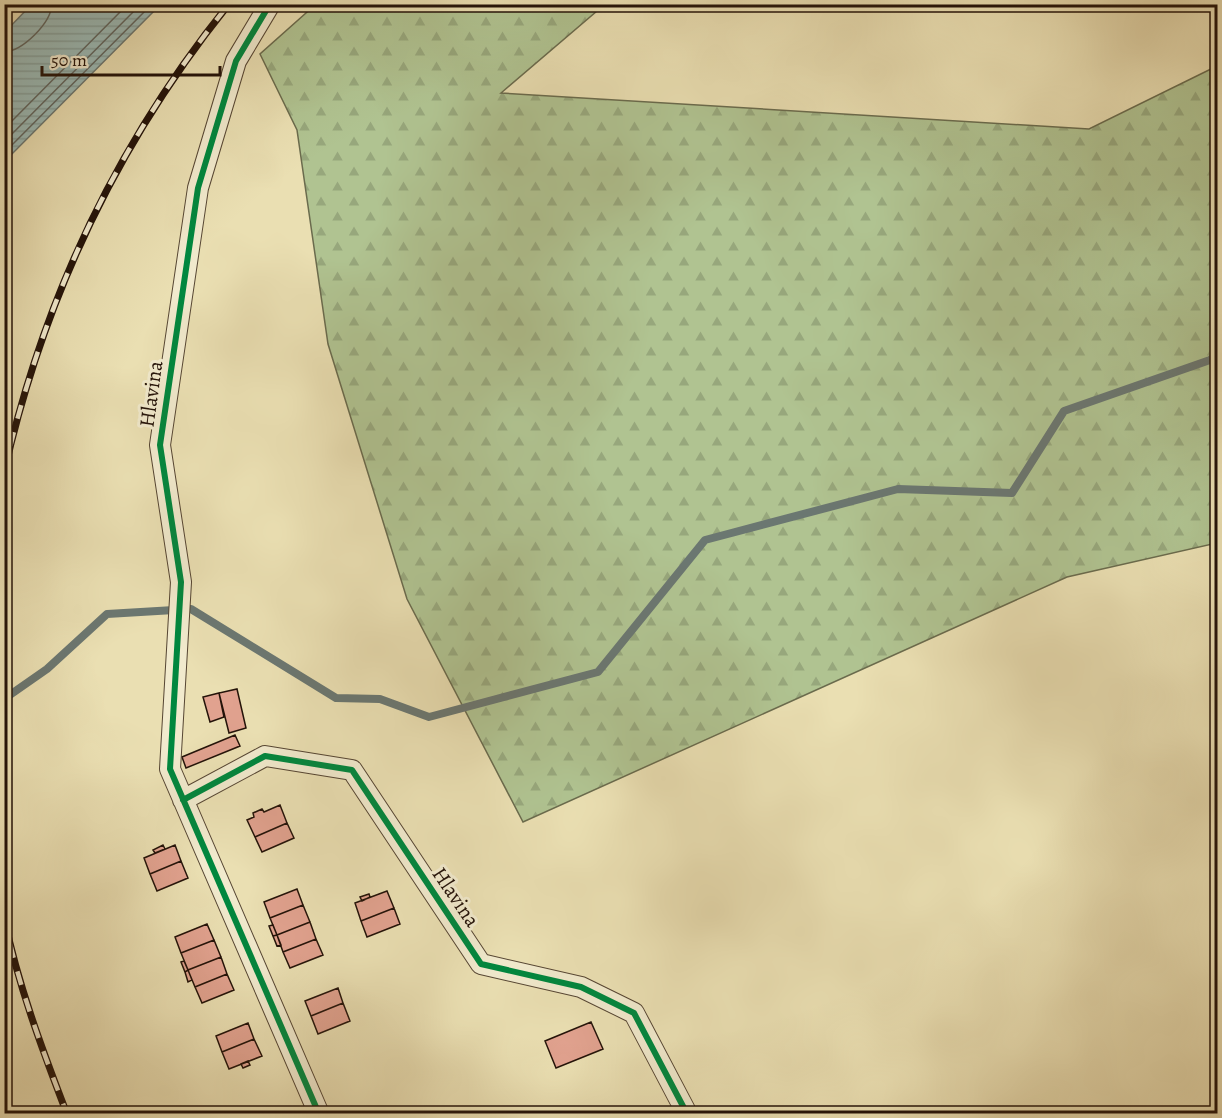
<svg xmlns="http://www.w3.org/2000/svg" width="1222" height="1118" viewBox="0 0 1222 1118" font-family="Alegreya,serif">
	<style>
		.forest { fill: url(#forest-firs); stroke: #6a6b4d; stroke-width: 1.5 }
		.water { fill: url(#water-rules); stroke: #6b7771; stroke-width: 1.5 }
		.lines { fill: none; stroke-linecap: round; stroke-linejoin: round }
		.shore { stroke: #606660; stroke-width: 1.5 }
		.stream { stroke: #6b7771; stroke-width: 8 }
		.building { fill: #e1a28f; stroke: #241309; stroke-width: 1.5 }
		.street-casing { stroke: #564633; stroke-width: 22 }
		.street { stroke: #f1eacd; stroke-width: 20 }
		.rail-casing { stroke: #241309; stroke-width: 7 }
		.rail { stroke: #f1eacd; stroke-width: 4.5; stroke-dasharray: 14; stroke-linecap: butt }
		.cycleway-casing { stroke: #f1eacd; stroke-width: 10 }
		.cycleway { stroke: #00873e; stroke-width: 6 }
		.labels { text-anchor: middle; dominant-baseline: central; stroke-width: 6; stroke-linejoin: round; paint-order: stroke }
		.street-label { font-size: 21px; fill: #241309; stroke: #f1eacd }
	</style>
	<defs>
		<pattern id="forest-firs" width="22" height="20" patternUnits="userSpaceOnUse" patternTransform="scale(1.5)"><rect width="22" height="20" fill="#b0c391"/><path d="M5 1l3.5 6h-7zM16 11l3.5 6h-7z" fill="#97a77c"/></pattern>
		<pattern id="water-rules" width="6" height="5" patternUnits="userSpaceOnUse" patternTransform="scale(1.5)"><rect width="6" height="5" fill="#9bbab6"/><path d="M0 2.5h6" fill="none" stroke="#859f9b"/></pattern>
	</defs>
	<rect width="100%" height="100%" fill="#eadfb2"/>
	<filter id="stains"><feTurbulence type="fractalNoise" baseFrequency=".00333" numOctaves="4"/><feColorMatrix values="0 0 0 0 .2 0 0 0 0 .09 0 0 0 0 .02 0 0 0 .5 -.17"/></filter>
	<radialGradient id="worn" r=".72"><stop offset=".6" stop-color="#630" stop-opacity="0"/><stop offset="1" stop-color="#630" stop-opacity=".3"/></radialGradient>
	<path class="forest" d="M315,5h289l-103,88 588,36 128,-63v477l-150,34 -544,245 -116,-223 -79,-255 -31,-214 -37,-76z"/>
	<path class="water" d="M31,5h129l-155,156v-129z"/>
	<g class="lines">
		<path class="shore" d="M4,52c19,-1 47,-29 48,-48
			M4,129l124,-125
			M4,142l137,-138
			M4,153l148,-149"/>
		<path class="stream" d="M4,699l43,-30 60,-55 84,-5 145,89 44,1 49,18 169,-45 107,-132 193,-51 114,4 52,-82 146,-51 8,-5"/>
	</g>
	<path class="building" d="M237,689l9,39 -17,5 -10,-40z
		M219,693l5,24 -14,5 -7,-25z
		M235,735l5,11 -54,22 -4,-11z
		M280,805l7,18 -32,14 -8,-17 7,-3 -1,-4 9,-4 2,3z
		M287,823l7,15 -32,14 -7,-15z
		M163,845l2,4 -10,4 -2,-3z
		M175,845l6,16 -31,13 -6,-16z
		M181,861l7,17 -31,13 -7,-17z
		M297,889l6,16 -33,13 -6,-16z
		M387,891l7,17 -33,13 -6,-18z
		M369,894l1,3 -8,4 -2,-4z
		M303,905l7,17 -33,13 -7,-17z
		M394,908l6,16 -33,13 -6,-16z
		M310,922l6,17 -33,13 -6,-17z
		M207,924l7,16 -33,13 -6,-16z
		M273,925l4,10 -4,1 -4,-10z
		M277,935l4,10 -4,1 -4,-10z
		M316,939l7,16 -33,13 -7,-16z
		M214,940l7,17 -33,13 -7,-17z
		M221,957l6,17 -32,13 -7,-17z
		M184,961l4,9 -3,2 -4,-10z
		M188,970l4,10 -4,2 -3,-10z
		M227,974l7,16 -32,13 -7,-16z
		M338,988l5,15 -32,13 -6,-15z
		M343,1003l7,18 -32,13 -7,-18z
		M591,1022l12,27 -47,19 -11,-27z
		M248,1023l6,16 -32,13 -6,-16z
		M254,1039l8,17 -33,13 -7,-17z
		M248,1061l2,4 -7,3 -2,-4z"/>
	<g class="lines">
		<defs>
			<path id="street" d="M270,4l-34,57 -38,127 -38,257 21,137 -11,187 149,345
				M183,800l82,-44 87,14 129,194 100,23 53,26 51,97 -1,4"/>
		</defs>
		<use href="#street" class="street-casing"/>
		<use href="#street" class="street"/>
		<defs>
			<path id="rail" d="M4,473c39,-174 113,-330 225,-469
				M4,917c14,68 38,132 63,197"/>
		</defs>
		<use href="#rail" class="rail-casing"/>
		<use href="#rail" class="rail"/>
		<defs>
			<path id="cycleway" d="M270,4l-34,57 -38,127 -38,257 21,137 -11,187 149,345
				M183,800l82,-44 87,14 129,194 100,23 53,26 51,97 -1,4"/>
		</defs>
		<use href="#cycleway" class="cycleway-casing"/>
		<use href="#cycleway" class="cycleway"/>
	</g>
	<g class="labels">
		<g class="street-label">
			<text transform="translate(151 394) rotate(-82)">Hlavina</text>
			<text transform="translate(456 897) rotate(56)">Hlavina</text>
		</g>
	</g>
	<rect width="1222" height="1118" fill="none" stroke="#eadfb2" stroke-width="24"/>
	<rect x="6" y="6" width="1210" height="1106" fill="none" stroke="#241309" stroke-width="3"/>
	<rect x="12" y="12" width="1198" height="1094" fill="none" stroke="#241309" stroke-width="1.5"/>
	<path d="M42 66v9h178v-9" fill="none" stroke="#241309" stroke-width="3"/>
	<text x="51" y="66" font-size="18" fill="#241309" stroke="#f1eacd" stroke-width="4.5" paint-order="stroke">50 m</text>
	<rect width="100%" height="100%" filter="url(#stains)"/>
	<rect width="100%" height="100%" fill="url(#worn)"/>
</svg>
